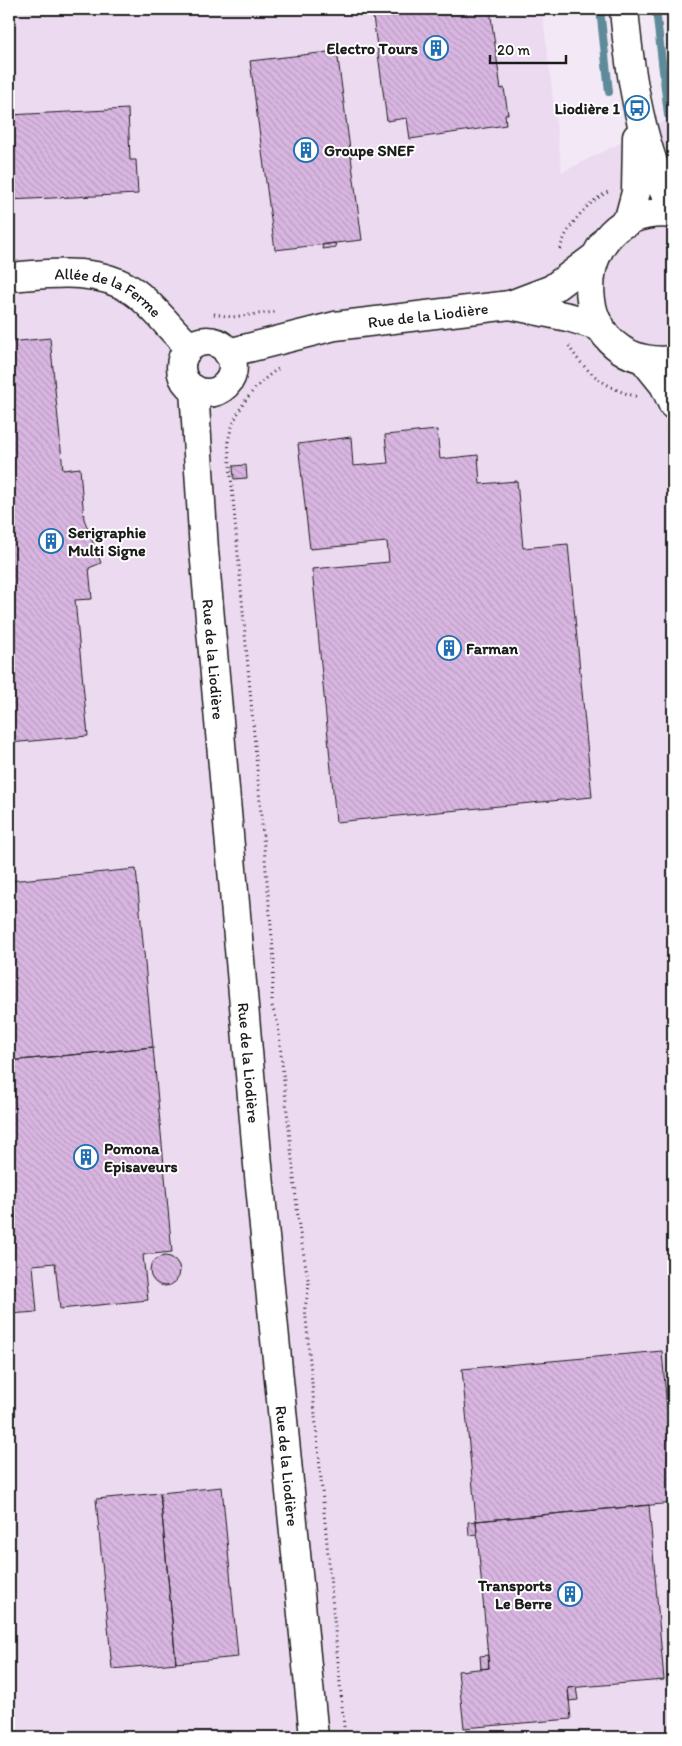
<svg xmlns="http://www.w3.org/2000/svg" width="682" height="1746" viewBox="0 0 682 1746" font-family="Itim,sans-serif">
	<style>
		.built { fill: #ebdaf0 }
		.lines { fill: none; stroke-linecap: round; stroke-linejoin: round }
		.stream { stroke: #5f8a99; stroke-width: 8 }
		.building { fill: url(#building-back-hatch); stroke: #1c1c1c }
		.street-casing { stroke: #1c1c1c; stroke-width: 31 }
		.secondary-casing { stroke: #1c1c1c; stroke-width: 31 }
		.path { stroke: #1c1c1c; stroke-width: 3; stroke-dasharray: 1 4; stroke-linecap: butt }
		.street { stroke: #fff; stroke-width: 28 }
		.secondary { stroke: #fff; stroke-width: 28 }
		.labels { text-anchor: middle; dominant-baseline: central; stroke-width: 4; stroke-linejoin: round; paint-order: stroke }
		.poi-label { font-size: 16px; font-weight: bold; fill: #1c1c1c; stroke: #fff; text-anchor: start }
		.street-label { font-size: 16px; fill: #1c1c1c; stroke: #fff }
	</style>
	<defs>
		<pattern id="building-back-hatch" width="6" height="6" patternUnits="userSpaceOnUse" patternTransform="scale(1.25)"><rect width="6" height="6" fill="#d8b6e1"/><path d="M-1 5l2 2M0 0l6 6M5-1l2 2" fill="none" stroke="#b99cc0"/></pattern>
	</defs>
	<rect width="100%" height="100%" fill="#f3e9f6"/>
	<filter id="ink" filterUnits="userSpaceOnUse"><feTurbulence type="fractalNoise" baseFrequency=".02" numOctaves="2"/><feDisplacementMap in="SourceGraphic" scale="10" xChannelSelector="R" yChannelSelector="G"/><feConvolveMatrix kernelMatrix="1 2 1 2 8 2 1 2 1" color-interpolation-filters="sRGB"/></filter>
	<g filter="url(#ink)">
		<path class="built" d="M39,9h503l20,163 111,-55v1620h-664v-1718z"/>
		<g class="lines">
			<path class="stream" d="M600,9l9,83
				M656,9l12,106"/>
		</g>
		<path class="building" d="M372,9h118l11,80 3,-1 4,26h-3l1,11 -96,14 -3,-21 -20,3z
			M337,51l25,189 -87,10 -25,-189z
			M128,109l2,51h6l2,34 -129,6v-85z
			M335,243l1,4 -13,2 -1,-4z
			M50,338l13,132 17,-2 4,51 17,44 -12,5 3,31 -17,1 13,136 -79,7v-401z
			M437,430l3,29 38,-4 2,29 37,-3 6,67 45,-4 24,253 -256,25 -24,-253 77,-7 -2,-20 -77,7 -12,-105 53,-7 2,29 35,-3 -3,-28z
			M246,465l1,13 -13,1 -1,-13z
			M136,869l17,178 -144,14v-180z
			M153,1047l19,205 -29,3 5,45 -88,9 -5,-46 -22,2 4,47 -28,2v-253z
			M150 1271a15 15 0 1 1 30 0a15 15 0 1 1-30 0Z
			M662,1351l11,127v25l-197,18 -14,-152z
			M222,1487l16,170 -62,6 -16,-170z
			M160,1493l16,170 -64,6 -16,-170z
			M649,1505l15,175 -96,8 3,31 -107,9 -6,-57 31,-3 -13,-147z
			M476,1521l1,13 -8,1 -1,-13z
			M488,1655l1,13 -8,1 -1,-13z
			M576,1687l2,13 -9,1 -1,-13z"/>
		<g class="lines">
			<defs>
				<g id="street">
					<path id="s1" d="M9,277c40,-3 88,-11 124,14 22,15 37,39 57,56"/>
					<path d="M510,305l58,12 33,10"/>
					<circle cx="207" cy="367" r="26"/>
					<path id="s2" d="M228,353l107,-27 175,-21 42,-16 44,-33"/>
					<path id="s3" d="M194,389l10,161 54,615 56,572"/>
				</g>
				<path id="secondary" d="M624,9c6,69 18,140 49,202
					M673,214c-109,-12 -112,158 0,146
					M628,222l8,-30 1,-55
					M643,359l21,26 9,20"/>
			</defs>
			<use href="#street" class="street-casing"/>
			<use href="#secondary" class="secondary-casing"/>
			<path class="path" d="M560,249c7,-23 27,-47 48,-57
				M214,314l18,3 43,-5
				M569,346c15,26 41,45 70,51
				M667,431l6,24
				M272,1000l2,-40 -46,-518c5,-29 25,-57 50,-73
				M272,1006l6,18 21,203 10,58 -4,23 40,429"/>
			<use href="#street" class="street"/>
			<use href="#secondary" class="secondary"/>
		</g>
	</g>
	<defs>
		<symbol id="building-ring" viewBox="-11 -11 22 22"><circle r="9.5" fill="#fff" stroke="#1f6fb2" stroke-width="1.5"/><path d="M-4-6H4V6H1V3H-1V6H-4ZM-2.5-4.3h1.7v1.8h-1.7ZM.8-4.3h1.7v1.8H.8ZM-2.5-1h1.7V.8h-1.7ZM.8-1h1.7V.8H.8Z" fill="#1f6fb2"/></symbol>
		<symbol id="bus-ring" viewBox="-11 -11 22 22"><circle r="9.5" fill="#fff" stroke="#1f6fb2" stroke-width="1.5"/><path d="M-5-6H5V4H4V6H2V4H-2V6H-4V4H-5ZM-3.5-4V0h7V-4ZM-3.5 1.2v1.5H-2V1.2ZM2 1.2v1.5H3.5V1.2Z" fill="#1f6fb2"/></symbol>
	</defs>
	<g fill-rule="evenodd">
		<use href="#building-ring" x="422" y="34" width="28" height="28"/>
		<use href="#bus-ring" x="623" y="94" width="28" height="28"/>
		<use href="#building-ring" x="292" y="136" width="28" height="28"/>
		<use href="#building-ring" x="37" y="527" width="28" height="28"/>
		<use href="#building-ring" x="435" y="634" width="28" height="28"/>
		<use href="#building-ring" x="72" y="1143" width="28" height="28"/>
		<use href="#building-ring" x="556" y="1580" width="28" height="28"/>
	</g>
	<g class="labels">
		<g class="poi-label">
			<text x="418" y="48" text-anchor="end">Electro Tours</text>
			<text x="620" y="108" text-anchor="end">Liodière 1</text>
			<text x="324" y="150">Groupe SNEF</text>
			<text x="68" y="532">Serigraphie<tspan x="68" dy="18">Multi Signe</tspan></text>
			<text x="466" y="648">Farman</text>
			<text x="104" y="1148">Pomona<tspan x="104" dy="18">Episaveurs</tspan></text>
			<text x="552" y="1585" text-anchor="end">Transports<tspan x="552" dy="18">Le Berre</tspan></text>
		</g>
		<g class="street-label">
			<text stroke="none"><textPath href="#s1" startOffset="104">Allée de la Ferme</textPath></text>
			<text stroke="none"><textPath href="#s2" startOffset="204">Rue de la Liodière</textPath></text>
			<text stroke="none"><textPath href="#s3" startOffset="271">Rue de la Liodière</textPath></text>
			<text stroke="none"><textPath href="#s3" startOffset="676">Rue de la Liodière</textPath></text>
			<text stroke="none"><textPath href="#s3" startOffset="1081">Rue de la Liodière</textPath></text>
		</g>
	</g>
	<rect width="682" height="1746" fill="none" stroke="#fff" stroke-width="30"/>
	<rect x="15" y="15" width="652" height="1716" fill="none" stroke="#1c1c1c" stroke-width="2" filter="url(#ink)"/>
	<path d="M490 55v8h76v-8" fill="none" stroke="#1c1c1c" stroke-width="2.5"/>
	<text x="497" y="55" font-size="15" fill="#1c1c1c" stroke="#ffffff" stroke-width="4" paint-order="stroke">20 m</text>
</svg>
